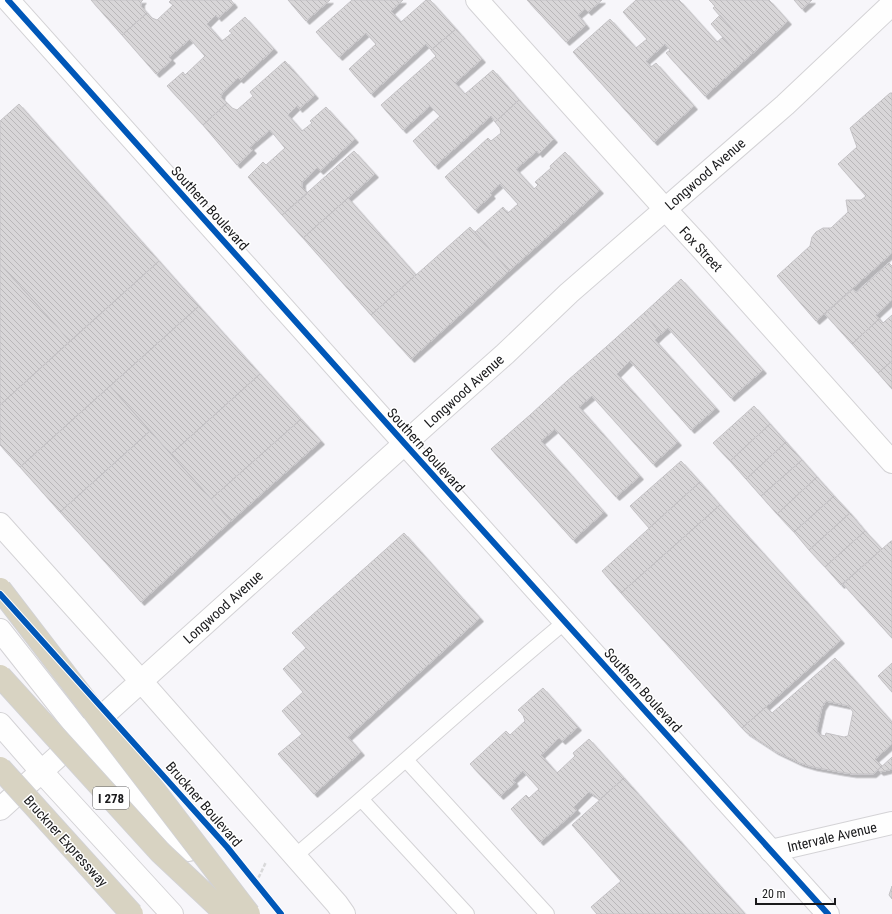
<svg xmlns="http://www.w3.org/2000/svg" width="892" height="914" viewBox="0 0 892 914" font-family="'Roboto Condensed',sans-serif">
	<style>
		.building { fill: url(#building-back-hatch); stroke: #c4c2c5; fill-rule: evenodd; filter: url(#shadow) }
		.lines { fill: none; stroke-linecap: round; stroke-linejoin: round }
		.lane-casing { stroke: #d4d3d6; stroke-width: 16 }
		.street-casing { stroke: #d4d3d6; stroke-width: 24 }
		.secondary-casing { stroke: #d4d3d6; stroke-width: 24 }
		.path { stroke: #d9d9da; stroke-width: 2.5; stroke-dasharray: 4 2; stroke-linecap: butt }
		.lane { stroke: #fefefe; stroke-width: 14 }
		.street { stroke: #fefefe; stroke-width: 22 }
		.secondary { stroke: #fefefe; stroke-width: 22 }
		.highway-bridge-casing { stroke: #d2d2d4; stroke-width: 24; stroke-linecap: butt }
		.highway-bridge { stroke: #d8d3c2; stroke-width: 22 }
		.cycleway-casing { stroke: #fff; stroke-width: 8 }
		.cycleway { stroke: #0057b8; stroke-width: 6 }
		.labels { text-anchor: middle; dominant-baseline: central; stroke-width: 3; stroke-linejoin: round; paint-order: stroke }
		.shield { fill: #fff; stroke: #5f5f60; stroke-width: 1 }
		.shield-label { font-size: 13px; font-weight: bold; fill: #1a1a1c }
		.street-label { font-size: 14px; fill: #1a1a1c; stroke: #fff }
	</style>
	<defs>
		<pattern id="building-back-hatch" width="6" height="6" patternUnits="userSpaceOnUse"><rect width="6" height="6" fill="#d8d6d8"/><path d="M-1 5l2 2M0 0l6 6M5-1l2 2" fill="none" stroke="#b9b7b9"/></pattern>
		<filter id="shadow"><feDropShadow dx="3.5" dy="3.5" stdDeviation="0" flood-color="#0004"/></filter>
	</defs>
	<rect width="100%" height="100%" fill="#f7f6fa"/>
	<path class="building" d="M91,0h52l-2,2v4l6,7 -25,22z
		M171,0h60l3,4 -16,14 -2,-3 -9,9 15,17 10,-8 -3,-2 16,-14 29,32 -34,31 -2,-2 -16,15 -1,4 6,6 -24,22 -36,-39 16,-14 2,3 20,-19 -15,-17 -21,18 3,3 -16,14 -34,-39 25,-22 5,5 5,2 16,-15 -4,-3z
		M288,0h42l-24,21z
		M352,0h51l-12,11 10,11 25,-22h4l26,29 -25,21 -5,-6 -55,50 -22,-25 27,-25 -10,-11 -27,24 -23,-25z
		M527,0h75l-14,12 -3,-3 -7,6 8,10 -20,17z
		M636,0h43l38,42 6,-5 21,24 -39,35 -39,-43 4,-3 -5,-6 -19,17 5,6 5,-4 38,43 -40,36 -81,-90 37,-33 26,29 11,-9 -24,-27z
		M709,0h60l19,21 -35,32 -40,-45 2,-2z
		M794,0h18l-10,9z
		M720,15l33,38 -9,8 -33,-37z
		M456,29l26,30 -27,24 10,11 28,-24 26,30 -24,22 -4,-6 -56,50 -22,-25 27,-25 -10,-10 -27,24 -22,-25 55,-49 -5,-6z
		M285,61l30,34 -16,14 -2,-3 -9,9 14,16 10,-8 -2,-2 16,-14 29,32 -35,32 -3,-3 -15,14v5l6,6 -26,22 -34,-38 15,-15 3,3 19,-17 -15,-18 -20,17 3,3 -16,15 -34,-40 24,-22 5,5 5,2 16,-14 -3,-4z
		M890,93h2v160l-76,68 -39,-45 33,-30 2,-9 4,-5 7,-4h8l17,-16 -2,-12h15l5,-4 -28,-32 19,-17 -7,-19z
		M519,100l35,39 -15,15 -2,-3 -21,18 18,20 4,-4 -3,-3 16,-14 -1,-2 15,-14 35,38 -91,81 -34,-39 28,-25 5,6 10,-9 -18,-20 -10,9 2,2 -17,15 -30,-33 43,-39 3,3 10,-8 -1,-5 -5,-6z
		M19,104l140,157 -89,80 -70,-77v-143z
		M354,151l21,23 -72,64 -21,-23z
		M348,198l68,77 -45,40 -68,-77z
		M470,227l39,44 -98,88 -40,-44z
		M159,261l40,45 -179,161 -20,-22v-40z
		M889,263l3,3v34l-16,15 3,4 -27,25 -27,-30 28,-25 3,4z
		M0,264l70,77 -70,64z
		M681,279l82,91 -32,28 -63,-70 -7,6 -17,-21z
		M199,306l61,68 -89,80 -61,-68z
		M644,313l17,21 -6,6 61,68 -25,22 -61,-69 -6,6 -18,-20z
		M892,315v46l-14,12 -26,-29 27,-25 4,4z
		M606,347l18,20 -7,7 61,68 -25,22 -61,-68 -6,5 -19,-20z
		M892,361v28l-14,-16z
		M260,374l41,45 -90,80 -40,-45z
		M567,381l19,20 -7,6 61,69 -24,21 -61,-68 -7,6 -18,-20z
		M110,386l40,45 -90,81 -40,-45z
		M754,406l16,18 -40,37 -17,-18z
		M530,415l18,20 -7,6 63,71 -31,28 -82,-91z
		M301,419l20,22 -90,80 -20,-22z
		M770,424l16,18 -40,37 -16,-18z
		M150,431l81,90 -90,81 -81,-90z
		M786,442l16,18 -41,36 -15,-17z
		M802,460l15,17 -40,37 -16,-18z
		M681,461l19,21 -51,46 -19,-22z
		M817,477l17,19 -40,36 -17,-18z
		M700,482l20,23 -99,88 -19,-22z
		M834,496l16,17 -41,37 -15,-18z
		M720,505l121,135 -99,88 -121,-135z
		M850,513l15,18 -40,36 -16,-17z
		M865,531l17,18 -41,36 -16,-18z
		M404,533l76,85 -132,119 13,15 -47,42 -36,-40 24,-20 -20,-23 21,-19 -20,-23 23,-21 -5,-6 -9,-9z
		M891,541h1v97l-49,-54z
		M835,658l57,64v22l-17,15 7,7 -9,8h-20l-13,-2 -27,-5 -13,-4 -25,-12 -29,-19 -4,-4 24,-21 6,6zM826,701l23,5 4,6 -5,24 -4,1 -18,-4 -1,3 -7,-2 -1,-5 5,-22z
		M892,663v29l-14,-16z
		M543,688l35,39 -16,14 -3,-3 -18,17 16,18 18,-17 -2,-3 16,-14 35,39 -25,22 -5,-5 -5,-3 -15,15 3,3 -37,32 -29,-33 15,-14 3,3 10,-9 -16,-18 -10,9 2,3 -15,13 -30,-32 36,-33 4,4 15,-14 -2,-6 -5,-5z
		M892,757v12l-12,3 -2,-2z
		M624,778l121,136h-148l-6,-7 30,-26 -49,-56z
		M892,886v13l-3,-4z"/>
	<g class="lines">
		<defs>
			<path id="lane" d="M406,760l141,154
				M361,799l106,115
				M295,856c91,-77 178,-158 270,-234"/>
			<path id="street" d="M477,0l188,209 36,39 191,214
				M771,851l121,-28"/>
			<path id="secondary" d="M8,0l397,444 423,470
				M0,524l141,157 196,223 7,10
				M0,630l82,104 107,116
				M0,724l41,47 131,143
				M0,809l180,-163 262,-236 63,-56 64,-61 216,-188 107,-101"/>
		</defs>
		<use href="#lane" class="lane-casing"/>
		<use href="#street" class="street-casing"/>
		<use href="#secondary" class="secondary-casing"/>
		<path class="path" d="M256,883l10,-21"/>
		<use href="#lane" class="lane"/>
		<use href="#street" class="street"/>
		<use href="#secondary" class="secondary"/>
		<defs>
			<path id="highway-bridge" d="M0,589l249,325
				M0,676l160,176 66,62
				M0,768l132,146"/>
		</defs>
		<use href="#highway-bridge" class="highway-bridge-casing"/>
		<use href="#highway-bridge" class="highway-bridge"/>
		<defs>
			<path id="cycleway" d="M8,0l397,444 423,470
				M0,594l227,253 54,67"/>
		</defs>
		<use href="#cycleway" class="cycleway-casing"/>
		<use href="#cycleway" class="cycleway"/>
	</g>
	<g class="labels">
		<rect class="shield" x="93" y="787" width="36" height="22" rx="3"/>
		<g class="shield-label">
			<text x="111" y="798">I 278</text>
		</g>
		<g class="street-label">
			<text transform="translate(705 174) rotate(-41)">Longwood Avenue</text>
			<text transform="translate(210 208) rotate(48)">Southern Boulevard</text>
			<text transform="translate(701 249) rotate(47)">Fox Street</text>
			<text transform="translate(464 391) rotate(-42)">Longwood Avenue</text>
			<text transform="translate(426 450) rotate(48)">Southern Boulevard</text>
			<text transform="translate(223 607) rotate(-42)">Longwood Avenue</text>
			<text transform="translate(643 690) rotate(48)">Southern Boulevard</text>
			<text transform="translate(204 804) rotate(49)">Bruckner Boulevard</text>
			<text transform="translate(832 837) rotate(-13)">Intervale Avenue</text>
			<text transform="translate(66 841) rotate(48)">Bruckner Expressway</text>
		</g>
	</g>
	<path d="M756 898v6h79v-6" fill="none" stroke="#1a1a1c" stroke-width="2"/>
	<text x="762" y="898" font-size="12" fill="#1a1a1c" stroke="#ffffff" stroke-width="3" paint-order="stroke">20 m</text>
</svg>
